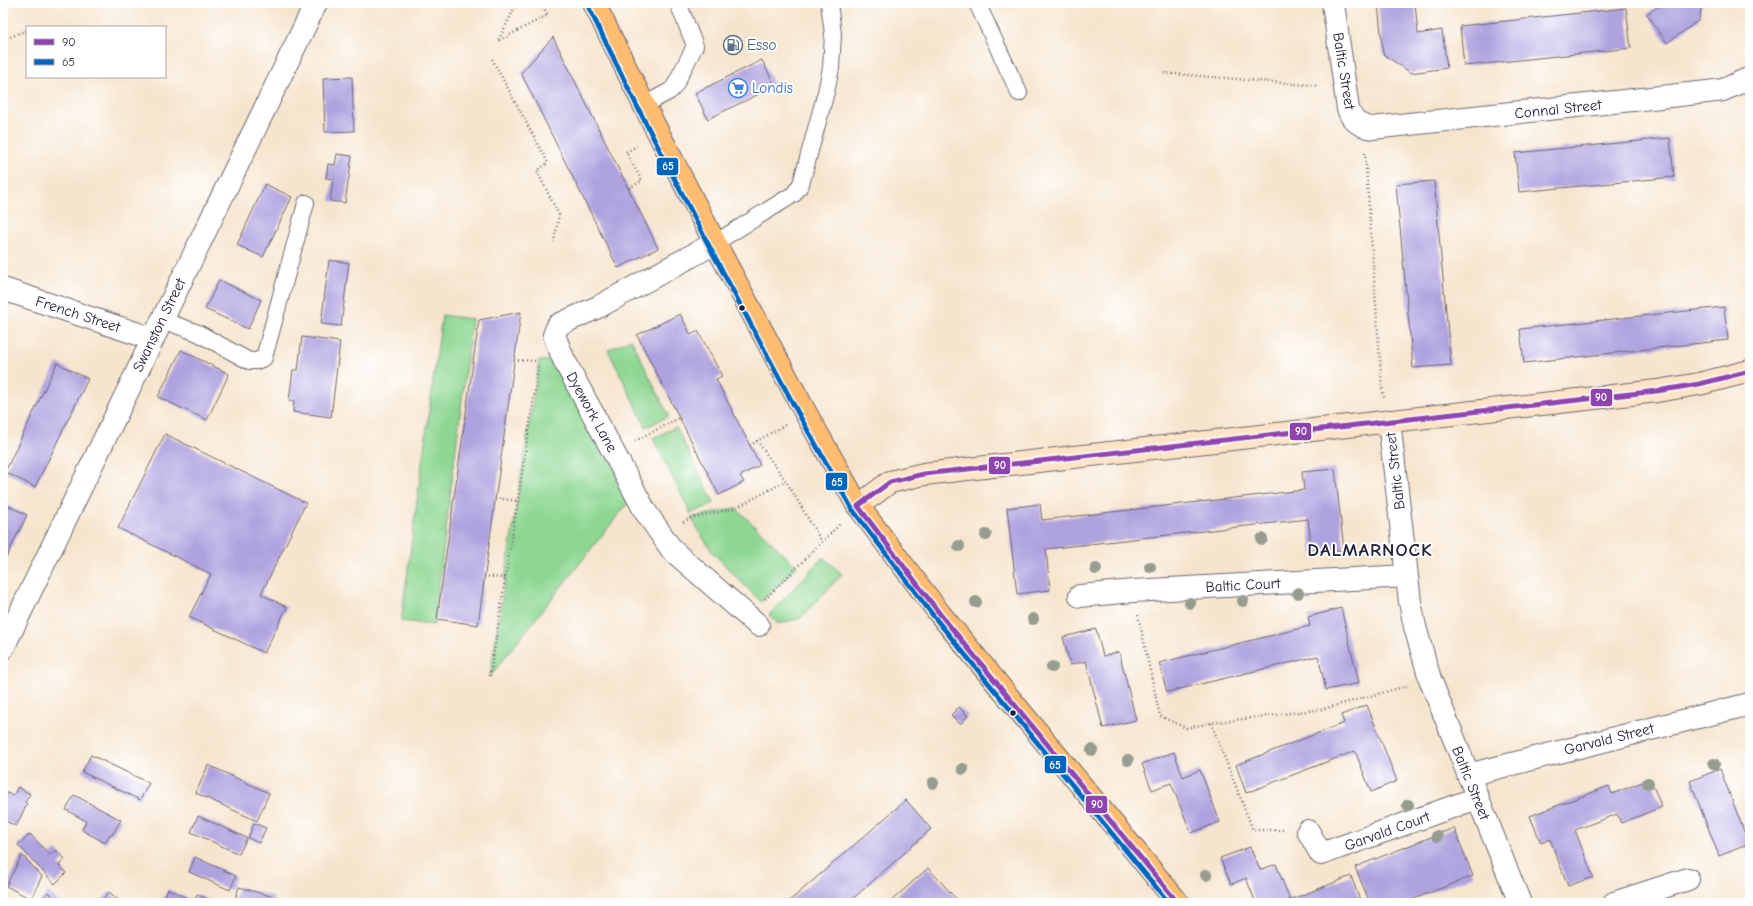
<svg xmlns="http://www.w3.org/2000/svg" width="1753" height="906" viewBox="0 0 1753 906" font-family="'Comic Neue',sans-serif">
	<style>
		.green { fill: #8dd792; stroke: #587c66 }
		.building { fill: #aea2df }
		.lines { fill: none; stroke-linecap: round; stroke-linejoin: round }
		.lane-casing { stroke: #6c666e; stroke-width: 18 }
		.street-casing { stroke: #6c666e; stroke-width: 24 }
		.secondary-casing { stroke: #6c666e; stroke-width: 24 }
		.primary-casing { stroke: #6c666e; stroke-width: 24 }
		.path { stroke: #6c666e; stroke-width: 2.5; stroke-dasharray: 1 3; stroke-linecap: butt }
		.lane { stroke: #fff; stroke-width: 16 }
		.street { stroke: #fff; stroke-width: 22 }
		.secondary { stroke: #fee4c6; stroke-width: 22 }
		.primary { stroke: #fdbc70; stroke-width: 22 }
		.bus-1-casing { stroke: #fff; stroke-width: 8 }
		.bus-2-casing { stroke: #fff; stroke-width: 8 }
		.bus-1 { stroke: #8e44ad; stroke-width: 5 }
		.bus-2 { stroke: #0065bd; stroke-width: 5 }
		.tree { fill: #969c8e }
		.bus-dot { fill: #22223b; stroke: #fff; stroke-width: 1.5 }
		.labels { text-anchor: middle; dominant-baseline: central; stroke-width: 4; stroke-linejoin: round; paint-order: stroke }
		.service-label { font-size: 15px; fill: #4e5e75; stroke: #fff; text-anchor: start }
		.street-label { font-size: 15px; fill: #22223b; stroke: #fff }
		.shop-label { font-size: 15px; fill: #366cbe; stroke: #fff; text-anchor: start }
		.district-label { font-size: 19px; font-weight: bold; letter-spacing: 1px; fill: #22223b; stroke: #fff }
		.line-badge { stroke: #fff; stroke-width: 1.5 }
		.badge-label { font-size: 11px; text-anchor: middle; font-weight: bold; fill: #fff }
	</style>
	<rect width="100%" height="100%" fill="#fff"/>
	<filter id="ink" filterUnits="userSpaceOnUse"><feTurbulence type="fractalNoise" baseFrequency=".025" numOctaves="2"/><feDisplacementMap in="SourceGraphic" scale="8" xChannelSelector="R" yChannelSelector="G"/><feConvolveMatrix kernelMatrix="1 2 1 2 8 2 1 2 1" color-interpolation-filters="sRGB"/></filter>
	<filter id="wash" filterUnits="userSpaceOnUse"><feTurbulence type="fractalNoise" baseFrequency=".012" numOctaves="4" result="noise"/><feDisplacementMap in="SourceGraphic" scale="16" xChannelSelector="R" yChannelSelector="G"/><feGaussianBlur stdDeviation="0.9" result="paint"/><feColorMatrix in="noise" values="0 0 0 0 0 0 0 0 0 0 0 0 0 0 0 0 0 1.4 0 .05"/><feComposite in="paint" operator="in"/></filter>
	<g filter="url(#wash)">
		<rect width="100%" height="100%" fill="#f6e5ce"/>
		<path class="green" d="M442,315l30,4 -38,306 -33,-4z
			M631,339l38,77 -23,11 -38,-77z
			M564,360l71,134 -145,182 49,-315z
			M676,427l38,76 -23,11 -38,-76z
			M736,508l61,59 -36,35 -49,-50 -21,-34z
			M823,557l19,17 -41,44 -23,6 -9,-9z"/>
		<g id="blocks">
			<path class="building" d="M466,3h24l-1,3z
				M1378,3h37l3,31 24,-4 5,38 -36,5 -28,-19z
				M1663,3h39l-3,17 -32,23 -20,-29z
				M1626,8l5,40 -167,18 -4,-40z
				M553,37l105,211 -40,20 -97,-195z
				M762,60l13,26 -67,33 -13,-26z
				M352,77l2,54 -29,1 -2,-54z
				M1670,138l4,39 -155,15 -4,-39z
				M337,154l15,2 -7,47 -15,-2 3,-22 -7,-1 2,-14 7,1z
				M1434,181l17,184 -38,3 -17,-184z
				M265,184l27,13 -29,60 -26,-12z
				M329,260l20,3 -8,63 -20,-2z
				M219,280l42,20 -13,29 -43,-20z
				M1724,307l4,33 -204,23 -4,-34z
				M521,312l-43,313 -41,-6 42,-299z
				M680,314l11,21 7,-4 24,45 -6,3 44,86 -20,11 4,6 -25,13 -82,-160z
				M302,337l38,5 -9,75 -38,-5 1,-11h-5l4,-31h5z
				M181,350l48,24 -22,46 -49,-23z
				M57,363l31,16 -53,108 -30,-15z
				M165,434l141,69 -45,91 26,13 -23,46 -75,-36 22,-43 -93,-46z
				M1335,469l9,81 -32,4 -4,-35 -262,30 4,41 -33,4 -10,-86 33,-4 2,16 262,-30 -2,-18z
				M3,503l24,12 -24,49z
				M1341,608l18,75 -33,7 -8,-34 -151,36 -8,-29 151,-37 -2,-9z
				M1096,629l7,27 16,-4 17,68 -33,8 -17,-67 -16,4 -7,-28z
				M1367,705l30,76 -26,11 -16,-41 -109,42 -10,-28 108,-42 -3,-8z
				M959,707l9,9 -8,8 -9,-9z
				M1174,752l9,25 17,-7 20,52 -29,11 -20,-50 -19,7 -10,-26z
				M91,755l58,28 -9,17 -58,-28z
				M208,765l61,28 -12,28 -61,-28z
				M1720,769l29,75 -30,12 -29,-75z
				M1650,779l12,28 -41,16 -4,-9 -42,16 18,47 -25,9 -18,-47 -9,4 -11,-27 79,-30 3,8z
				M18,787l12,7 -5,8 2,2 -11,22 -13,-6v-29l10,5z
				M74,795l47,25 -9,15 -2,-1 -5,9 -23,-13 4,-9 -20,-11z
				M906,800l25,29 -83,74h-61z
				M198,816l49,22 -8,16 -48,-22z
				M254,823l12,5 -7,15 -11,-5z
				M1454,828l19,48 -62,24 1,3h-42l-15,-36z
				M30,834l20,21 6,-5 9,9 -6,6 7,8 -11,11 -37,-39z
				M1250,847l10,23 16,-6 14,36 61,-24 10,27h-105l-10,-25 -15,6 -11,-26z
				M22,855l20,21 -11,23 -25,-13z
				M195,857l41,19 -6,14 -41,-18z
				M928,868l32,35h-71z
				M239,887l35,10 -2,6h-38z
				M168,889l26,12 3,-7 12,6 -1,3h-47z
				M48,892l13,11h-22z
				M109,892l13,11h-22z
				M1477,899l2,4h-11z"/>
		</g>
	</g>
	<g filter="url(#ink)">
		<use href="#blocks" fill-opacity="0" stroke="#6c666e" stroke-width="1"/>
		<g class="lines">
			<defs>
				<path id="lane" d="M977,3l42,90
					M644,105l26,-14 4,-4 21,-41 -17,-43
					M715,243l79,-49 7,-10 25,-92 5,-24 2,-34 -4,-31
					M162,320l36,13 51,28h7l8,-3 42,-155"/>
				<path id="street" d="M1333,3l15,106c4,12 12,17 24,19l335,-36 16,-2 27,-12
					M715,243l-117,64 -40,18 -4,10 10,25 81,151 27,39 86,75
					M3,289l150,50
					M1389,421l21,181 5,25 15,52 90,224
					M1080,596l53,-5 274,-15
					M3,648l313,-645
					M1468,775l282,-71
					M1308,831l13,23 156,-56
					M1614,903l74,-24"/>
				<path id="secondary" d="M858,506l32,-24 34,-8 733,-83 42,-7 51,-13"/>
				<path id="primary" d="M594,3l50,102 71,138 89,167 54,96 82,108 238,289"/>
			</defs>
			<use href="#lane" class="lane-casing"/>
			<use href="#street" class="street-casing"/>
			<use href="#secondary" class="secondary-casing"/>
			<use href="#primary" class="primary-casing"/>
			<path class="path" d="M517,3l-19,38 50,-26 -7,-12
				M3,40l24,-10
				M492,59l56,104 -11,8 22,44 -5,27
				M1164,73l155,13
				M1365,153l17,234 2,10
				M629,188l13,-7 -16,-29 11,-6
				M514,360l24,1
				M785,425l-28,16 29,40 36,61
				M635,441l44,-23
				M750,446l7,-5
				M495,498l23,3
				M683,522l8,-4 45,-10 50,-27
				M484,576l21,2
				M765,599l76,-76
				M1138,615l22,101 26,12 25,-5 112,-14 84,-23
				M490,676l49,-311
				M1211,723l42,107h31"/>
			<use href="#lane" class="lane"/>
			<use href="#street" class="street"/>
			<use href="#secondary" class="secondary"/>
			<use href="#primary" class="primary"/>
			<defs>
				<path id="bus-1" d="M858,506l32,-24 34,-8 733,-83 42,-7 51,-13
					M858,506l82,108 238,289"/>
				<path id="bus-2" d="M588,6l50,102 71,138 89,167 54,96 83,109 234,285"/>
			</defs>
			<use href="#bus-1" class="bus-1-casing"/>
			<use href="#bus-2" class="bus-2-casing"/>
			<use href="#bus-1" class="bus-1"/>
			<use href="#bus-2" class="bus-2"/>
		</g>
		<g class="tree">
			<circle cx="986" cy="535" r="6"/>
			<circle cx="1262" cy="539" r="6"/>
			<circle cx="959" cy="546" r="6"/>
			<circle cx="1150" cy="567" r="6"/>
			<circle cx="1096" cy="569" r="6"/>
			<circle cx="1298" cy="593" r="6"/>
			<circle cx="1243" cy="601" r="6"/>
			<circle cx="976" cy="602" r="6"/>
			<circle cx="1190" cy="603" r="6"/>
			<circle cx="1033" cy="619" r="6"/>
			<circle cx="1052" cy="667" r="6"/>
			<circle cx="1092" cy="750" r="6"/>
			<circle cx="1128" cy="760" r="6"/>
			<circle cx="1714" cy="764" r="6"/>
			<circle cx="963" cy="769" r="6"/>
			<circle cx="933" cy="783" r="6"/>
			<circle cx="1648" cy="783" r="6"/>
			<circle cx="1408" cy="805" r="6"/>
			<circle cx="1437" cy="836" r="6"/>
			<circle cx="1206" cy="875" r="6"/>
		</g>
	</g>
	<defs>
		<symbol id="fuel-ring" viewBox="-11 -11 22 22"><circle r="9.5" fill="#fff" stroke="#5c6f8a" stroke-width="1.5"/><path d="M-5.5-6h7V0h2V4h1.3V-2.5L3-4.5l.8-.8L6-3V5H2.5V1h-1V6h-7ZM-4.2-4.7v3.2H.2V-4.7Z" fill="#5c6f8a"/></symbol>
		<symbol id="supermarket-ring" viewBox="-11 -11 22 22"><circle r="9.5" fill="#fff" stroke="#3f7fe0" stroke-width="1.5"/><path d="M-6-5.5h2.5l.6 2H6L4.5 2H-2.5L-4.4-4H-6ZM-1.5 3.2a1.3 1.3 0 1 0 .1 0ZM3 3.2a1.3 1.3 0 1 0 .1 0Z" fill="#3f7fe0"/></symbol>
	</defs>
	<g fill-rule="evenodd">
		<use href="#fuel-ring" x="722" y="34" width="22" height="22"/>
		<use href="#supermarket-ring" x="727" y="77" width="22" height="22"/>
	</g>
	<g class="bus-dot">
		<circle cx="742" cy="308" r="3.5"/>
		<circle cx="1013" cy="713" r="3.5"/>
	</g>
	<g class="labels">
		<g class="service-label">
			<text x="747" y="45">Esso</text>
		</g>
		<g class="street-label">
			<text transform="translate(1344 71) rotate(81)">Baltic Street</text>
			<text transform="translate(1558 109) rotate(-6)">Connal Street</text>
			<text transform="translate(78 314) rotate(18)">French Street</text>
			<text transform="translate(159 325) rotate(-64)">Swanston Street</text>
			<text transform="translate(592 412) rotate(61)">Dyework Lane</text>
			<text transform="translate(1395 471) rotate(-97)">Baltic Street</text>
			<text transform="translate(1243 585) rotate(-3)">Baltic Court</text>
			<text transform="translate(1609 739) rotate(-14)">Garvald Street</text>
			<text transform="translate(1471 783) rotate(68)">Baltic Street</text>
			<text transform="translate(1387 831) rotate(-20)">Garvald Court</text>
		</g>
		<g class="shop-label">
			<text x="752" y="88">Londis</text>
		</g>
		<g class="district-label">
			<text x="1370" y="550">DALMARNOCK</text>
		</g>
	</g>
	<g class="line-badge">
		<rect x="656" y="157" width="23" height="19" rx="4" fill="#0065bd"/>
		<rect x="1590" y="388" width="23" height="19" rx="4" fill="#8e44ad"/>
		<rect x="1289" y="422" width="23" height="19" rx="4" fill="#8e44ad"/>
		<rect x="988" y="456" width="23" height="19" rx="4" fill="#8e44ad"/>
		<rect x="825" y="472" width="23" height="19" rx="4" fill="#0065bd"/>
		<rect x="1044" y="755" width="23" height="19" rx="4" fill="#0065bd"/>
		<rect x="1085" y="795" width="23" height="19" rx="4" fill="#8e44ad"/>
	</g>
	<g class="badge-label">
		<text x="668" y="170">65</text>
		<text x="1601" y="401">90</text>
		<text x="1301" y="435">90</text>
		<text x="1000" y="469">90</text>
		<text x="837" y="486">65</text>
		<text x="1055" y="769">65</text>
		<text x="1097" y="808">90</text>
	</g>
	<rect width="1753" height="906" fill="none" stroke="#fff" stroke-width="16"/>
	<rect x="26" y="26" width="140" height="52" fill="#ffffff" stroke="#a7a7b1"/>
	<rect x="34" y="39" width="20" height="6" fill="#8e44ad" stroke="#a7a7b1"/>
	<text x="62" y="46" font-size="12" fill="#22223b">90</text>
	<rect x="34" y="59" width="20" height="6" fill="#0065bd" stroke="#a7a7b1"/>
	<text x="62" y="66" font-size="12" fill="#22223b">65</text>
</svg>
